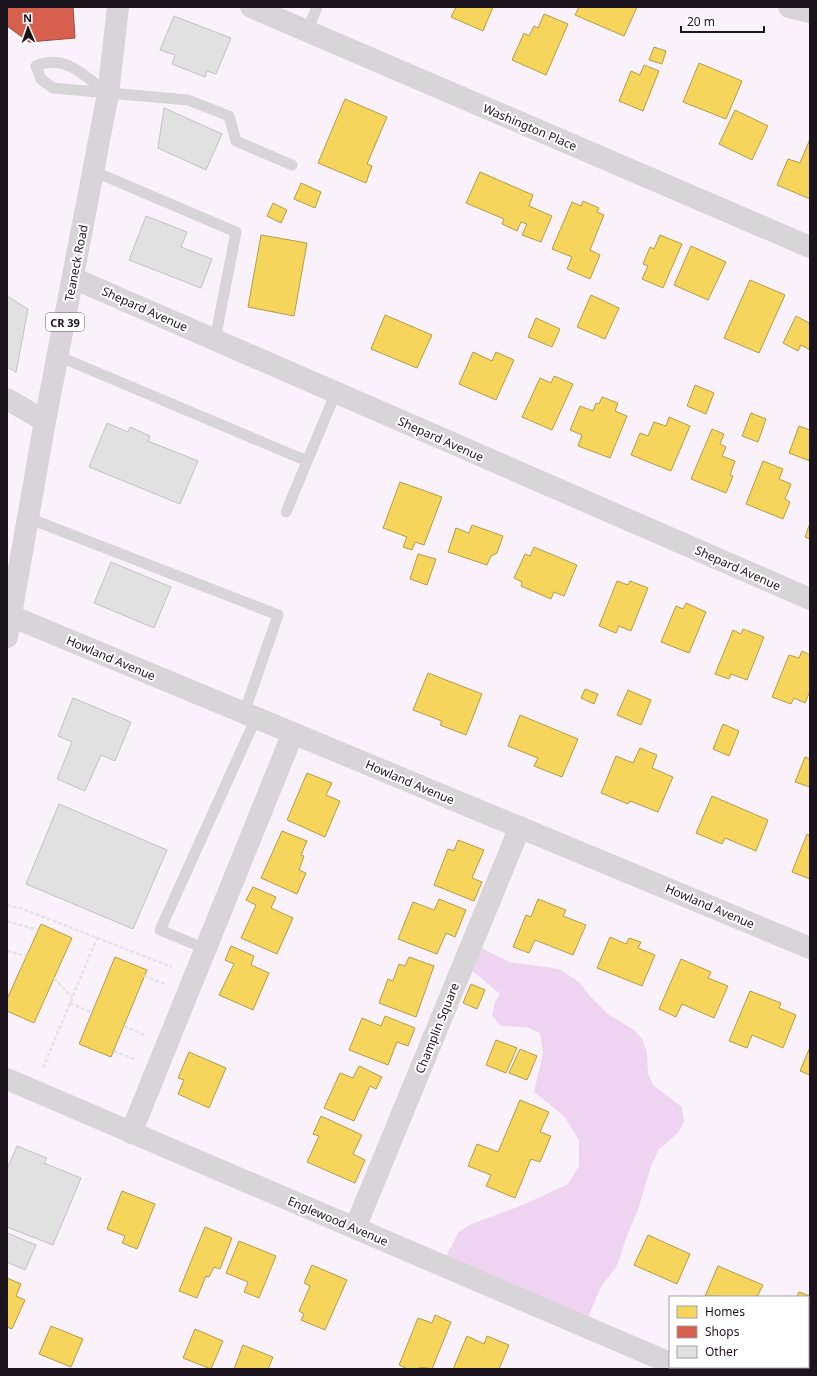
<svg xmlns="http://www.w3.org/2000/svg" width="817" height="1376" viewBox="0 0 817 1376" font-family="'Noto Sans',sans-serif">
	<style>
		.green { fill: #efd4f2 }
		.homes { fill: #f6d55c; stroke: #b59b49 }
		.shops { fill: #d6604d; stroke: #9e493f }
		.building { fill: #e0e1e0; stroke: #c1c2c1 }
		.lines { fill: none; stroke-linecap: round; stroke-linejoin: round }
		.path { stroke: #e5e2e5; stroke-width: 2.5; stroke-dasharray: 4 2; stroke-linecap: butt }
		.service { stroke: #d7d5d7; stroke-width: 11 }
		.minor { stroke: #d7d5d7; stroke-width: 22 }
		.primary { stroke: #d9d4d9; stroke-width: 22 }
		.labels { text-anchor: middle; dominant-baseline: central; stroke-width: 4; stroke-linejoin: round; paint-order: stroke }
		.shield { fill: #fff; stroke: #605a61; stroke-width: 1 }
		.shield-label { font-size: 11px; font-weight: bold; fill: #1c141d }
		.street-label { font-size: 12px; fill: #1c141d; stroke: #fff }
	</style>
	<rect width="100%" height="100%" fill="#faf2fb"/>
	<path class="green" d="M472,943l37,19 50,7 20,13 10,13 19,19 26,16 8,9 5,13 1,21 5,12 29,22 2,14 -6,12 -19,16 -8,17 -13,44 -12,28 -6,19 -4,10 -15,20 -17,39 -143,-61 18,-33 10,-7 56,-21 43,-20 11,-18v-26l-15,-24 -30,-24 9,-39 -3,-20 -14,-6 -25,-1 -9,-10 3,-14 5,-8 -36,-30z"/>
	<path class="homes" d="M456,7h37l-10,24 -32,-14z
		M579,7h58l-13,29 -49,-21z
		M544,14l24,10 -22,51 -34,-15 12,-27 5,3 5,-10 4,2z
		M654,47l12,4 -4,13 -13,-4z
		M699,63l43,18 -16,38 -43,-17z
		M644,65l15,6 -16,40 -24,-10 12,-30 9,4z
		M345,99l42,18 -20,47 5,2 -6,17 -48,-20z
		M735,110l33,16 -16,34 -33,-16z
		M810,139v60l-33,-14 11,-26 12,4z
		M480,172l53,23 -4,11 23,10 -11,26 -19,-7 5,-11 -6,-2 -4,9 -15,-7 2,-5 -38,-16z
		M301,183l20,9 -6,16 -21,-9z
		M583,201l16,7 -2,4 7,3 -14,35 10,5 -10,24 -23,-10 5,-12 -20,-8 20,-47 9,4z
		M273,203l14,7 -6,13 -14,-7z
		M261,235l46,8 -13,73 -46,-9z
		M660,235l22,9 -19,44 -21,-9 6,-13 -5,-2 7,-17 4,2z
		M691,246l35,16 -18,38 -34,-15z
		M750,280l35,15 -26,58 -35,-15z
		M591,295l28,13 -14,31 -28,-12z
		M385,315l47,20 -15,33 -46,-19z
		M796,316l13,7 1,-2v29l-9,-5 -3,6 -15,-8z
		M536,318l24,11 -8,18 -24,-10z
		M473,352l19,9 4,-9 18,8 -18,40 -37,-16z
		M554,376l19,8 -21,46 -30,-13 18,-39 11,5z
		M695,385l19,8 -8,21 -19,-8z
		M602,397l16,6 -3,8 12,5 -17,42 -32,-12 4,-11 -12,-5 10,-24 13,5 3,-8 3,1z
		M751,413l15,6 -8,23 -16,-6z
		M669,417l21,9 -19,45 -40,-16 9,-22 8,3 6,-14 12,4z
		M799,426l11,4v31l-21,-8z
		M712,429l12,5 -4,10 6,3 -4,9 13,5 -5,14 3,1 -7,17 -35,-14z
		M763,461l20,8 -4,10 12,5 -6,15 5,3 -7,17 -37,-15z
		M400,482l42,15 -18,48 -9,-3 -3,8 -9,-3 4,-10 -24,-9z
		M810,523v16l-5,-2z
		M472,525l31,11 -6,17 -6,3 -4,9 -39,-13 8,-24 13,5z
		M534,547l43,18 -13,31 -10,-4 -3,7 -30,-13 1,-4 -8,-4 11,-24 5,2z
		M418,554l18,5 -9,26 -17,-6z
		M617,581l11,4 2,-4 18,7 -17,43 -12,-5 -3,7 -17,-7z
		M686,603l20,9 -17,41 -28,-11 15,-36 7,3z
		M743,629l21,8 -17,43 -16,-6 -2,5 -14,-5 18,-44 8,4z
		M802,651l8,4v36l-5,12 -11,-5 -3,6 -19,-7 17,-42 10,3z
		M428,673l54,21 -16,41 -26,-10 2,-4 -29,-11z
		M585,689l13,5 -4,10 -13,-6z
		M628,690l23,10 -10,25 -24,-10z
		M520,715l58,24 -16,38 -28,-11 4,-8 -30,-12z
		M723,724l16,7 -10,25 -16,-7z
		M640,748l17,7 -5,13 21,9 -15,35 -28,-11 -2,3 -27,-11 15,-37 17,7z
		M805,757l5,2v28l-15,-5z
		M307,773l25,10 -6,12 14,6 -15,36 -38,-17z
		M712,796l56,24 -12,31 -31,-13 -3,6 -26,-11z
		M282,831l25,10 -6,14 3,1 -5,14 7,3 -9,21 -36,-16z
		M807,834l3,2v43l-18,-7z
		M458,840l26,10 -12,28 10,4 -8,19 -40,-16 14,-36 6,2z
		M253,887l23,10 -5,11 22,10 -16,36 -36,-16 15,-33 -10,-5z
		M439,899l27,11 -11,27 -9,-4 -9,21 -39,-15 15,-37 21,8z
		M538,899l28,11 -3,6 23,9 -13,30 -38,-15 -6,13 -16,-6 13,-32 5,2z
		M41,924l31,14 -38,85 -27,-12v-12z
		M610,937l16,7 3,-6 12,4 -3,6 17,7 -13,31 -45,-18z
		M231,946l23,10 -3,9 18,8 -16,37 -34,-15 15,-31 -9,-4z
		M115,957l32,13 -36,87 -32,-13z
		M409,957l25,9 -18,51 -37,-14 9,-24 5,2 6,-17 6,2z
		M681,959l30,13 -3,6 20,8 -14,32 -32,-14 -6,13 -17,-8z
		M471,984l14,6 -8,19 -14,-6z
		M750,991l31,12 -2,5 17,7 -13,33 -31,-13 -5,13 -18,-7z
		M385,1016l30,12 -7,18 -11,-4 -9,23 -39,-15 13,-32 19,8z
		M496,1040l21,8 -11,25 -20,-8z
		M810,1047v28l-10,-4z
		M520,1049l17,7 -10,24 -18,-7z
		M189,1052l37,16 -17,40 -31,-14 6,-14 -6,-2z
		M359,1066l23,11 -6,12 -6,-3 -16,35 -30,-13 16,-35 13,5z
		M520,1100l29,12 -9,20 11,4 -11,26 -9,-3 -16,39 -29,-12 5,-11 -23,-9 9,-22 21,8z
		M321,1116l41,19 -9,19 12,6 -10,23 -48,-21 12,-26 -6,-2z
		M122,1191l33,13 -18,45 -15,-6 3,-7 -18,-7z
		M205,1227l27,11 -12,31 -6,-2 -5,10 -3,-1 -9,22 -18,-7z
		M648,1235l42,19 -13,30 -43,-19z
		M239,1241l37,15 -17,42 -15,-6 4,-10 -22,-9z
		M312,1265l35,15 -22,50 -24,-10 3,-6 -5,-3 11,-25 -6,-3z
		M718,1266l45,19 -6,12 -52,-1z
		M7,1278l14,6 -5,12 9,4 -13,29 -5,-2z
		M799,1292l11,4v14l-2,5v-18h-11z
		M435,1315l16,7 -19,47 -12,-2 -1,2h-11l-9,-4 19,-47 14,5z
		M808,1316l2,1v23l-2,-1z
		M51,1326l32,13 -12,28 -32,-13z
		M195,1329l28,12 -12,28 -28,-11z
		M467,1336l17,8 3,-8 22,9 -10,24h-46z
		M243,1345l30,12 -5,12h-34z"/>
	<path class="shops" d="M7,7h66l2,31 -46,4 -22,-16z"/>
	<path class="building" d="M174,16l57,22 -15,36 -9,-3 -2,6 -33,-13 3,-9 -15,-5z
		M164,108l58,26 -16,36 -48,-22z
		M146,216l41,16 -6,15 31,12 -11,29 -72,-28z
		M7,296l21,13 -12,63 -9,-5z
		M107,423l21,9 2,-5 20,9 -2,5 50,20 -18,43 -91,-37z
		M111,562l60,25 -17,41 -60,-25z
		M73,698l58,24 -16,39 -14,-6 -16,36 -28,-12 15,-37 -14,-6z
		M59,804l108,46 -34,79 -107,-45z
		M17,1146l30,12 -3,5 37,15 -28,67 -46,-18v-58z
		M7,1233l29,12 -11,25 -18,-8z"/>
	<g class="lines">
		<path class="path" d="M7,905l16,4 149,58
			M7,921l31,9
			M7,951l19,5
			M144,976l21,8
			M54,978l18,19
			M70,1003l22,10
			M124,1026l20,9
			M114,1051l20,8
			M43,1068l54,-130"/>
		<path class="service" d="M307,31l10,-24
			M108,94c-22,-17 -43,-41 -72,-28l5,13 12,9 135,12 41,16 7,25 56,24
			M93,171l143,61 -21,108
			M58,356l249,105
			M286,512l50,-120
			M28,518l250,97 -34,98
			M206,949l-46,-19 96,-212"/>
		<path class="minor" d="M251,7l559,240
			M789,7l21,5
			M73,278l737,321
			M7,399l38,22
			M11,616l799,332
			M7,1079l663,284
			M131,1133l162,-400
			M355,1228l165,-401"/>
		<path class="primary" d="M7,637l38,-216 63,-327 10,-87"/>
	</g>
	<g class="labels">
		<rect class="shield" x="46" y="313" width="38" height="18" rx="3"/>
		<g class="shield-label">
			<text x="65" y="322">CR 39</text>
		</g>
		<g class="street-label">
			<text transform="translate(530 127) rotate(23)">Washington Place</text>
			<text transform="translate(76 263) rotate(-79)">Teaneck Road</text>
			<text transform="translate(145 309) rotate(24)">Shepard Avenue</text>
			<text transform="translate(441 439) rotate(24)">Shepard Avenue</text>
			<text transform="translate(738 568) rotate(24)">Shepard Avenue</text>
			<text transform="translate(111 658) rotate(23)">Howland Avenue</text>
			<text transform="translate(410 782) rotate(23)">Howland Avenue</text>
			<text transform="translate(710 906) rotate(23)">Howland Avenue</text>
			<text transform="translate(437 1028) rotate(-68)">Champlin Square</text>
			<text transform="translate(338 1221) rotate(23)">Englewood Avenue</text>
		</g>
	</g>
	<rect width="817" height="1376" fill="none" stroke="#1c141d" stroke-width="16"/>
	<rect x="669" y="1296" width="140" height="72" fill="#ffffff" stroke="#a4a1a5"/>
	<rect x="677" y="1306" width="20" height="12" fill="#f6d55c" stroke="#a4a1a5"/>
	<text x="705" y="1316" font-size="12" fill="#1c141d">Homes</text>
	<rect x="677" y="1326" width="20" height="12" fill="#d6604d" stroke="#a4a1a5"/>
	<text x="705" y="1336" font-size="12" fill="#1c141d">Shops</text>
	<rect x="677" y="1346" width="20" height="12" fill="#e0e1e0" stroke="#a4a1a5"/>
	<text x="705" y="1356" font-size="12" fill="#1c141d">Other</text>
	<g transform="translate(28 28) rotate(358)" stroke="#ffffff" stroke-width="3" paint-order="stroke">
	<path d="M0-3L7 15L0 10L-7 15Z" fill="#1c141d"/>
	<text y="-6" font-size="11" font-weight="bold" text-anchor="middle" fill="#1c141d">N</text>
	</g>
	<path d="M681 26v6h83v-6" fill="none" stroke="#1c141d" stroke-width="2"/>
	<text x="687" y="26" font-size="12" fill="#1c141d" stroke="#ffffff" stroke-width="3" paint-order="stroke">20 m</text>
</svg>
